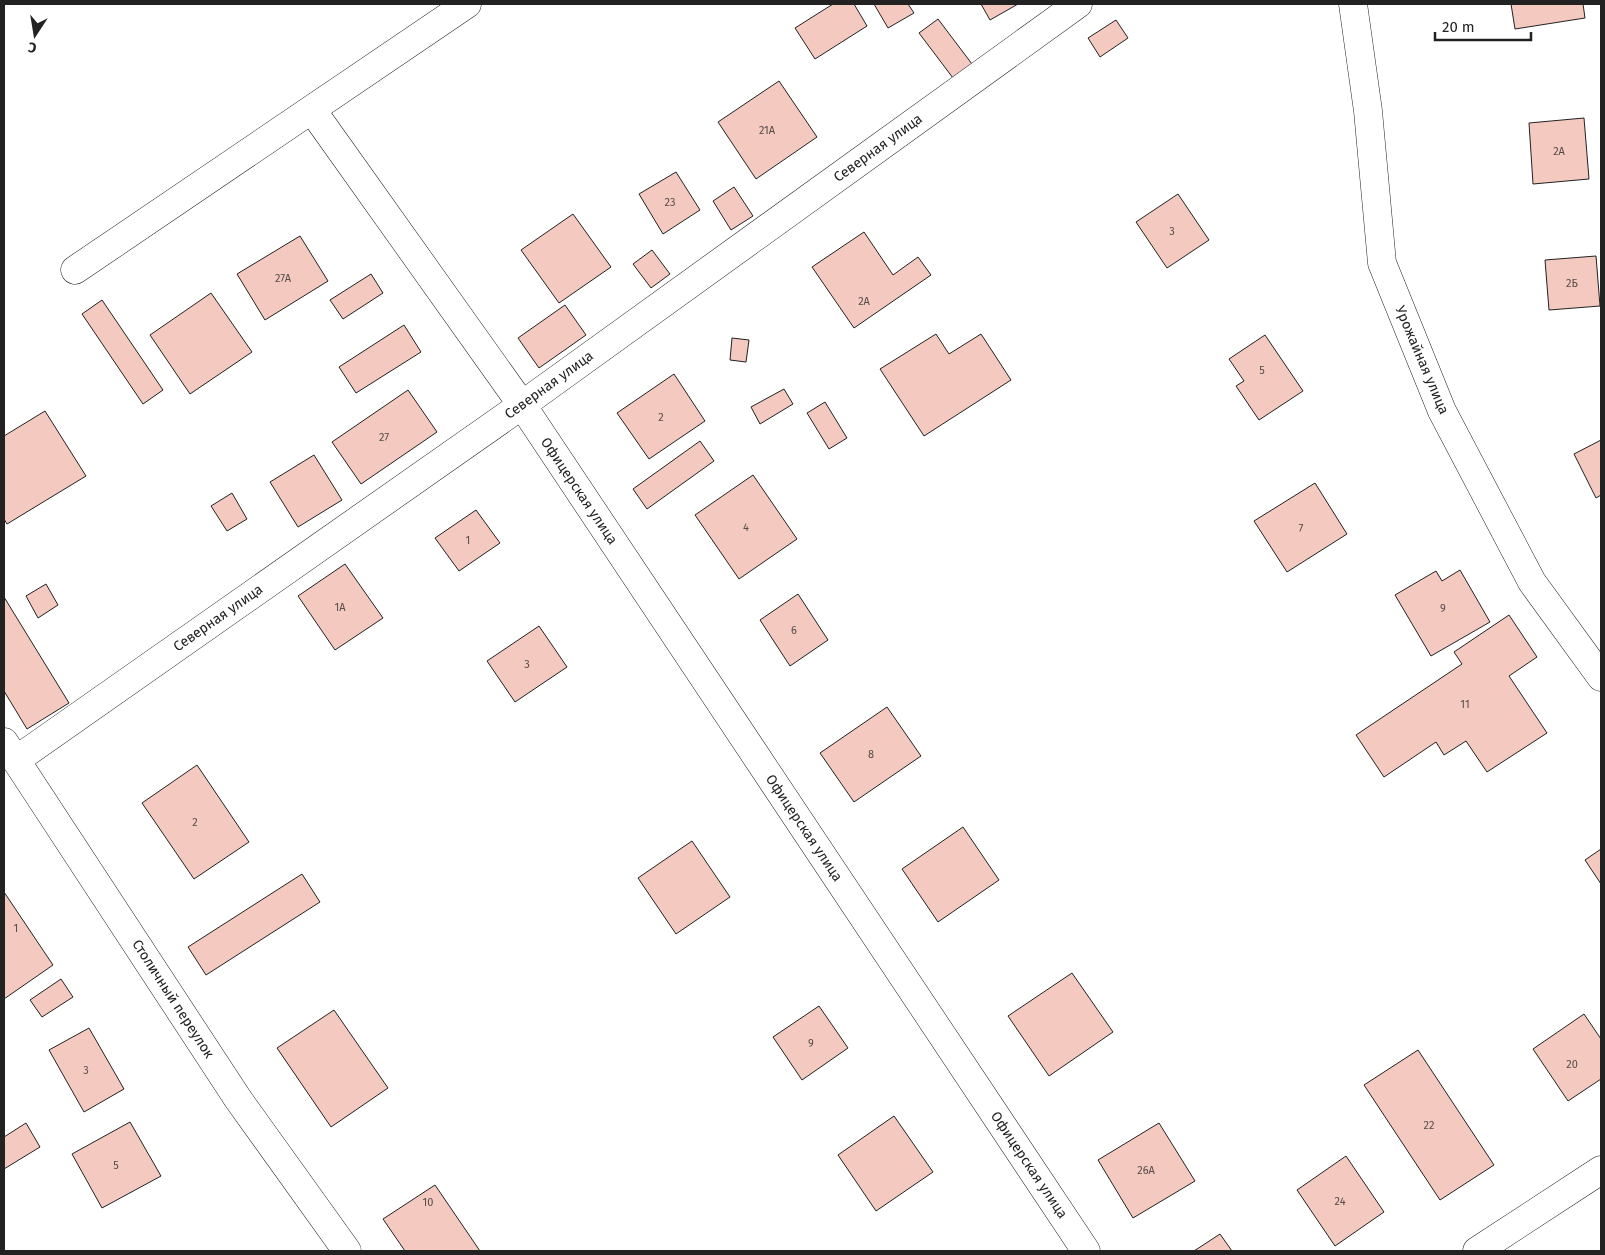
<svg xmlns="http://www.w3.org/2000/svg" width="1605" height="1255" viewBox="0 0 1605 1255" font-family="'Fira Sans',sans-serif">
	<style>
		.building { fill: #f3c9c0; stroke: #222 }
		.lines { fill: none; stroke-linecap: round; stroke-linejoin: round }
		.minor-casing { stroke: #222; stroke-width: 29 }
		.minor { stroke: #fff; stroke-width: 28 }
		.labels { text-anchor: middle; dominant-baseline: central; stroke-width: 4; stroke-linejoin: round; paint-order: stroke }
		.number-label { font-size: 11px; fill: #564c4a }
		.street-label { font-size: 14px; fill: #222; stroke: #fff }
	</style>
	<rect width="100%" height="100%" fill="#fff"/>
	<path class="building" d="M833,4h21l13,22 -52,33 -20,-31z
		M874,4h34l6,9 -26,15z
		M981,4h37l-28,16z
		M1511,4h72l2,14 -70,11z
		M938,19l34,45 -19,14 -34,-45z
		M1116,20l12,18 -28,19 -12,-19z
		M779,81l38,56 -61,42 -38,-57z
		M1584,118l5,61 -56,5 -4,-61z
		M676,172l24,38 -37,24 -24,-40z
		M734,187l19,29 -22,14 -18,-29z
		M1178,194l31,46 -42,28 -31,-46z
		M573,214l38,53 -52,36 -38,-53z
		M864,232l29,43 25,-18 13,18 -77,53 -42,-61z
		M300,236l28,45 -63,39 -28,-46z
		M652,250l18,24 -19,14 -18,-24z
		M1596,256l4,50 -51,4 -4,-50z
		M371,274l12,19 -40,26 -13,-19z
		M211,293l41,59 -62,42 -40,-59z
		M102,300l61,90 -20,14 -61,-90z
		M565,305l21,30 -47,33 -21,-30z
		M404,325l17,27 -65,41 -17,-26z
		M936,334l13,20 32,-20 30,46 -87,56 -44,-67z
		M1265,335l38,56 -44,29 -23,-34 8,-5 -15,-22z
		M732,338l17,2 -3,22 -16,-2z
		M674,374l31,47 -56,38 -32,-46z
		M784,389l9,15 -33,20 -9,-17z
		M408,390l29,42 -76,52 -29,-42z
		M825,402l22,36 -18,11 -22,-36z
		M45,411l41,65 -79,48 -3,-5v-83z
		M1601,440v55l-5,3 -22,-44z
		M700,441l14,20 -67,48 -14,-20z
		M314,455l28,45 -44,27 -28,-45z
		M753,475l44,64 -58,40 -44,-64z
		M1315,483l32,51 -60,38 -33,-51z
		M232,493l15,26 -20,12 -16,-25z
		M476,510l24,33 -41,28 -24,-33z
		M345,564l38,54 -48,32 -37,-54z
		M1460,570l30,52 -59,34 -36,-61 41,-24 6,10z
		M46,584l12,21 -20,13 -12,-22z
		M798,594l30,46 -38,26 -30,-46z
		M4,597l65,106 -42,26 -23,-38z
		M1509,615l28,42 -28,19 38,57 -60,39 -21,-31 -22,14 -8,-13 -52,35 -28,-42 106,-71 -8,-12z
		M539,626l28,41 -52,35 -28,-41z
		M887,707l34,49 -67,46 -34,-49z
		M197,765l52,77 -55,37 -52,-76z
		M963,827l36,53 -61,42 -36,-53z
		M692,841l38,56 -54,37 -38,-56z
		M1601,849v35l-16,-24z
		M302,874l18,28 -114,73 -18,-28z
		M4,892l49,73 -49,34z
		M1072,973l41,59 -64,44 -41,-60z
		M61,979l12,18 -31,20 -12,-17z
		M819,1006l29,42 -46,32 -29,-43z
		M334,1010l54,78 -57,39 -54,-79z
		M1584,1014l17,25v40l-33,22 -35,-52z
		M89,1028l35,61 -40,23 -35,-62z
		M1418,1050l76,115 -54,35 -76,-115z
		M894,1116l39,56 -57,39 -38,-56z
		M130,1122l31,54 -59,32 -30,-54z
		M26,1123l14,24 -36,22v-32z
		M1159,1123l36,58 -62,37 -35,-58z
		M1346,1156l38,56 -49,34 -38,-56z
		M435,1185l45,66h-75l-22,-32z
		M1220,1234l12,17h-38z"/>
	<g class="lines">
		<defs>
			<path id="minor" d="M1353,4l15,107 14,152 60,148 90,171 69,95
				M312,110l210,295 564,846
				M75,270l392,-266
				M4,742l234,357 109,152
				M16,760l506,-355 556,-401
				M1477,1251l124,-81"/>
		</defs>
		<use href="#minor" class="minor-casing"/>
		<use href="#minor" class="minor"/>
	</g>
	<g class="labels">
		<g class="number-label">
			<text x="767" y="130">21А</text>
			<text x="1559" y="151">2А</text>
			<text x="670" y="202">23</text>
			<text x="1172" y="231">3</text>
			<text x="283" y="278">27А</text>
			<text x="1572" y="283">2Б</text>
			<text x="864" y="301">2А</text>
			<text x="1262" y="370">5</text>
			<text x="661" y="417">2</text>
			<text x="384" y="437">27</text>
			<text x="746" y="527">4</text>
			<text x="1301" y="528">7</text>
			<text x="468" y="540">1</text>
			<text x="340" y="607">1А</text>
			<text x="1443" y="608">9</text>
			<text x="794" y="630">6</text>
			<text x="527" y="664">3</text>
			<text x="1465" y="704">11</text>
			<text x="871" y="754">8</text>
			<text x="195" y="822">2</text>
			<text x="16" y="928">1</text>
			<text x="811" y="1043">9</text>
			<text x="1572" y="1064">20</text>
			<text x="86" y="1070">3</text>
			<text x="1429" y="1125">22</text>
			<text x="116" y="1165">5</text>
			<text x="1146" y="1170">26А</text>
			<text x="1340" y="1201">24</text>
			<text x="428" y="1202">10</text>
		</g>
		<g class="street-label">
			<text transform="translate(878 148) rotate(-36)">Северная улица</text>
			<text transform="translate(1422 360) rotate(67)">Урожайная улица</text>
			<text transform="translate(549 385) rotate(-36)">Северная улица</text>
			<text transform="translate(579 491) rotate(56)">Офицерская улица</text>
			<text transform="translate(218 618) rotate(-35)">Северная улица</text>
			<text transform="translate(804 828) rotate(56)">Офицерская улица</text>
			<text transform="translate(173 999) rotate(57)">Столичный переулок</text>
			<text transform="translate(1029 1165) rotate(56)">Офицерская улица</text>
		</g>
	</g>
	<rect width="1605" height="1255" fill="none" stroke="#222222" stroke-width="10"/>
	<g transform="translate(35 35) rotate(192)" stroke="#ffffff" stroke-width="4" paint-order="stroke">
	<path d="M0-4L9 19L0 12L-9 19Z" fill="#222222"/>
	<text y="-8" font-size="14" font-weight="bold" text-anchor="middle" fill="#222222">С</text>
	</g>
	<path d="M1435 32v8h96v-8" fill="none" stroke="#222222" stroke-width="2.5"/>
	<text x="1442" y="32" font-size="15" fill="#222222" stroke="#ffffff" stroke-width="4" paint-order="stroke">20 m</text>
</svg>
